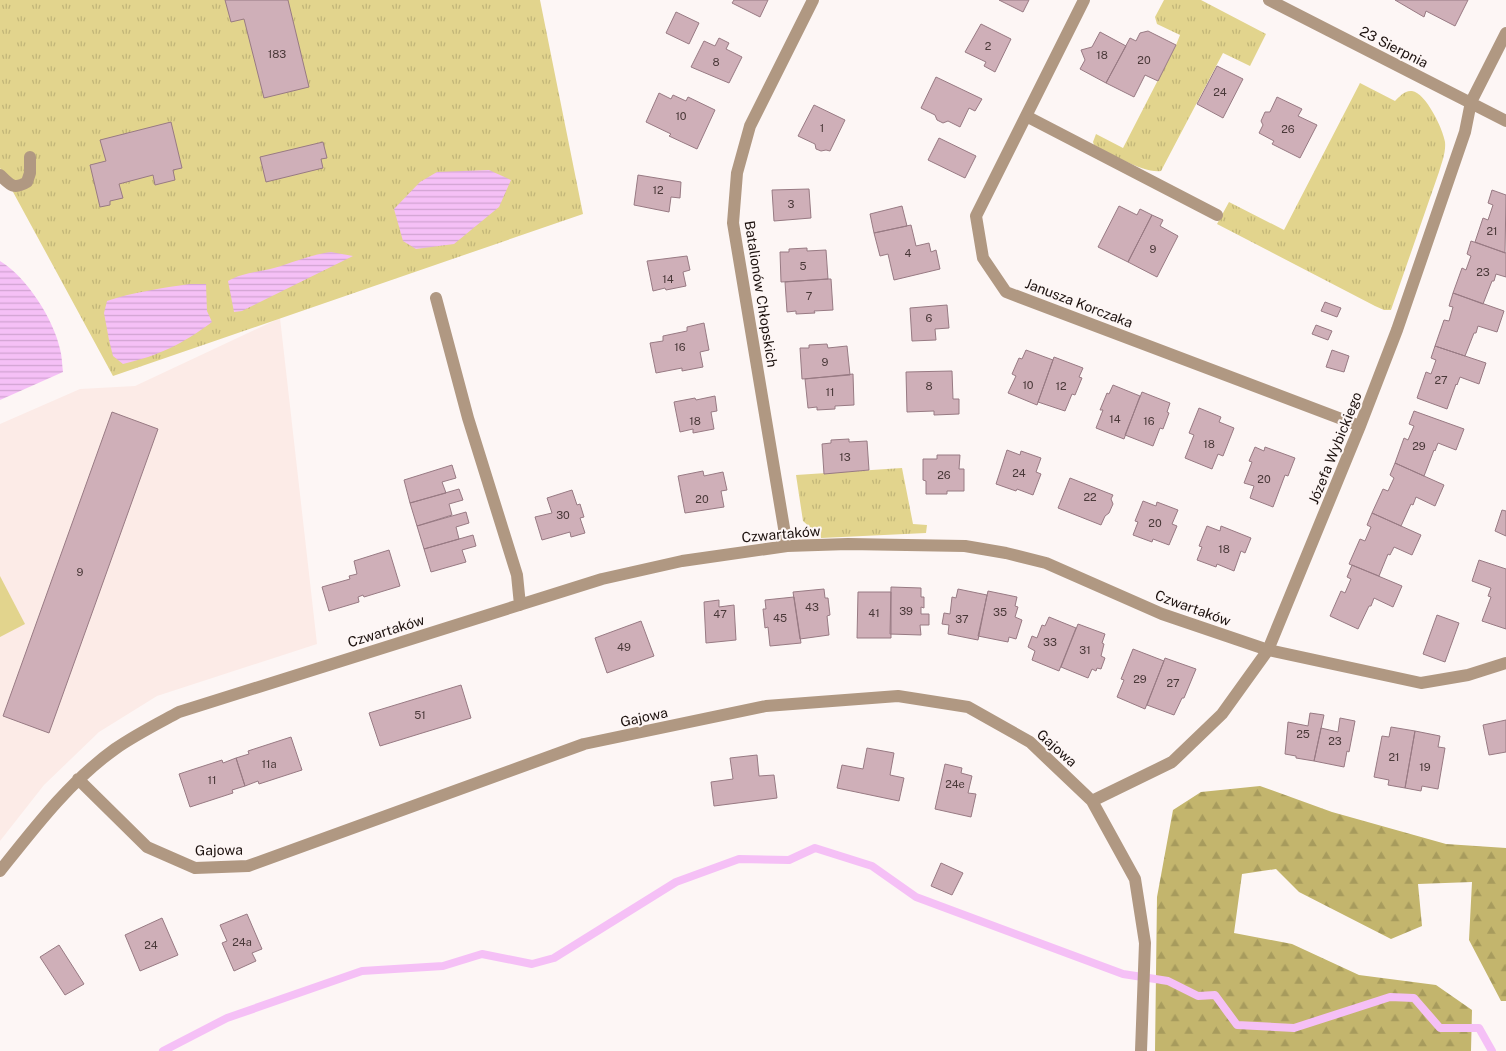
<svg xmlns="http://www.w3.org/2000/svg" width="1506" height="1051" viewBox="0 0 1506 1051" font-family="'Public Sans',sans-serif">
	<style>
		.built { fill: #fcebe7 }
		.grass { fill: url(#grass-tufts) }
		.forest { fill: url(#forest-firs) }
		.pitch { fill: #e2d48d }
		.water { fill: url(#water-rules) }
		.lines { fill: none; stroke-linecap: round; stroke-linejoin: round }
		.stream { stroke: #f5c0f6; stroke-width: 8 }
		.building { fill: #cfafb8; stroke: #987a83 }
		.minor { stroke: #b09882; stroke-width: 12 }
		.labels { text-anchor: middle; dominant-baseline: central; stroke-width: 4; stroke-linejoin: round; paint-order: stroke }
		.number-label { font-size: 11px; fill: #493838 }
		.street-label { font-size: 14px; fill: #1c110e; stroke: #fdf6f5 }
	</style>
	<defs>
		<pattern id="grass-tufts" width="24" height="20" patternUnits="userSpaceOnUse" patternTransform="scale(1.25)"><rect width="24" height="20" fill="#e2d48d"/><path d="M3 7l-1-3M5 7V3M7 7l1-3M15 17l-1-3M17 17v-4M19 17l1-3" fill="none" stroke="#c1b578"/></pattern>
		<pattern id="forest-firs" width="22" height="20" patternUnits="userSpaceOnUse" patternTransform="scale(1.25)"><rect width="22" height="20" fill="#c3b56d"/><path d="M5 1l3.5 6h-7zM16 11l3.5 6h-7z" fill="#a79b5d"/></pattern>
		<pattern id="water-rules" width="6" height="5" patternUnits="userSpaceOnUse" patternTransform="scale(1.25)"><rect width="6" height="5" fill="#f5c0f6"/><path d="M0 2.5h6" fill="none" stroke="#d1a4d2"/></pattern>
	</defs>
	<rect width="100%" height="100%" fill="#fdf6f5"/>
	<path class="built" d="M280,318l37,326 -160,52 -58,36 -55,53 -44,56v-417l80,-35 55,-3z"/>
	<path class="grass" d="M0,0h540l43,214 -470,162 -113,-208z
		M1164,0h37l65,34 -16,32 -27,-13 -62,118c-16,3 -52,-18 -67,-26l-1,-3 3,-8 27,14 53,-103 4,-10 -23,-11 -2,-7z
		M1360,83l35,18c5,-5 10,-11 17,-10 14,2 31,38 33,51 1,10 -3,20 -6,30l-48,138h-7l-9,-4 -158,-82 12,-22 55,28z
		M902,468l11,56 14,1 -1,8 -105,5 -1,-7 -8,-2 -9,-8 -7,-46z"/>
	<path class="forest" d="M1260,786l72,26 114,32 60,4v153h-5l-32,-61 3,-58 -54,2 4,42 -31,13 -92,-47 -23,-23 -34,5 -8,59 58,11 67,31 77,10 36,25 -1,41h-316l2,-154 16,-87 28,-18z"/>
	<path class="pitch" d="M0,576l25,48 -25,13z"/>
	<path class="water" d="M489,170l22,10 -12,27 -45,37 -38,5 -13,-8 -9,-32 26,-27 17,-10z
		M331,252l22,4 -111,55 -8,1 -6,-31c14,-8 31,-9 46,-13 21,-6 35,-13 57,-16z
		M0,261c26,15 54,59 60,88 2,7 2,16 3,23l-63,28z
		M190,284h16l1,27 5,11c-31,23 -52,33 -89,42l-10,-8 -4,-16 -5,-27 3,-12c27,-9 55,-13 83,-17z"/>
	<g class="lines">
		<path class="stream" d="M163,1051l64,-33 135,-47 81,-5 39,-12 50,10 22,-6 122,-76 63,-23 50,1 26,-12 57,18 44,31 207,77 45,7 30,15 17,-1 22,30 57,3 96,-31 24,1 26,30h39l13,23"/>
	</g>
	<path class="building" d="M225,0h63l21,87 -45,11 -20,-79 -13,3z
		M734,0h34l-8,17 -28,-14z
		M999,0h30l-6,12z
		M1395,0h73l-13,26 -29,-15 -2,6z
		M676,12l23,11 -10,21 -23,-11z
		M981,24l30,15 -16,33 -11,-6 2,-4 -21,-10z
		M1148,31l28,14 -18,36 -13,-6 -11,22 -28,-14 24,-45 6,3 4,-8z
		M1100,32l26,14 -20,37 -26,-14 5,-9 -4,-10 11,-3z
		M719,38l10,5 -3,6 16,8 -13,26 -38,-16 13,-26 11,5z
		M1217,66l26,13 -20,39 -26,-14z
		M936,77l46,22 -7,12 -6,-3 -9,19 -12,-6 -5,2 -6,-3 -2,-5 -14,-7z
		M659,93l12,6 2,-4 13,6 2,-4 27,13 -18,39 -28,-13 2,-2 -25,-12z
		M1277,97l25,12 -4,7 19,9 -17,33 -28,-14 2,-3 -15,-8 4,-8 -2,-4 4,-9h5z
		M814,105l31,15 -15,31 -4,-1 -5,1 -5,-2 -1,-5 -17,-8z
		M171,122l11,46 -9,2 2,10 -20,5 -2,-10 -34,9 4,14 -13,3v4l-10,2 -10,-42 16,-4 -6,-21z
		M939,138l37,18 -11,22 -37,-18z
		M323,142l4,16 -6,1 2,9 -57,14 -6,-25z
		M638,175l43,7 -1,16 -9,-1 -2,15 -35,-7z
		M809,189l2,29 -37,3 -2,-31z
		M1492,190l14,5 -1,58 -30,-11 8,-24 5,2 5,-15 -5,-2z
		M902,206l5,20 -33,7 -4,-19z
		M1119,206l18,9 3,-6 12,6 -24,47 -30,-15z
		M1152,215l11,5 -3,6 18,10 -21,41 -29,-15z
		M911,225l5,21 13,-3 2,9 5,-2 4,19 -46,11 -6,-26 -8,2 -6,-23z
		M1471,241l35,12v24l-10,-3 -2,7h-2l-9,23 -30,-11 9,-25 4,2 5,-14 -4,-2z
		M807,248v3l19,-1 2,29 -47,3 -1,-30h9v-3z
		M687,256l3,14 -7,2 3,14 -20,4 -1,-2 -12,3 -6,-30z
		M828,279h3l2,31 -19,1 1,2 -19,1v-3l-9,1 -2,-30z
		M1453,293l51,18 -7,21 -19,-6 -2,7h-2l-9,23 -30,-10 9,-26 5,1 4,-14 -4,-1z
		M1325,302l16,6 -4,9 -16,-6z
		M947,305l2,23 -14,1 1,11 -24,1 -2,-33z
		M704,323l5,27 -9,2 3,15 -21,4v-3l-26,5 -6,-30 13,-2v-5l24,-5v-4z
		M1316,325l16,6 -4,9 -16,-6z
		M827,344l1,4 19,-2 3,29 -48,4 -2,-31h9v-3z
		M1435,346l51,17 -7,21 -19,-7 -3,8 -1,-1 -9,25 -30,-11 9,-26 5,2 5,-14 -5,-2z
		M1026,350l27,10 -16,45 -29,-12 8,-17 -4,-2 7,-16 3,1z
		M1332,350l17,6 -5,16 -18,-5z
		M1054,357l29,11 -4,9 3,1 -7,17 -3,-1 -7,17 -27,-9z
		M952,371l1,28h6v15l-25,1v-4l-27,1 -1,-40z
		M853,374l1,31 -19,1v3l-18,1v-3l-9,1 -3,-29z
		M1113,385l27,11 -16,43 -28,-11 7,-18h-3l7,-17 2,1z
		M1142,392l28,11 -3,9 2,1 -6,16 -3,-1 -7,18 -28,-11z
		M715,396l2,15 -6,1 3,17 -21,4v-4l-13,3 -6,-30 21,-4 1,2z
		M1199,408l22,9 -2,5 15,6 -11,28 -5,-2 -6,15 -27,-11 9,-23 -5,-2z
		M1414,411l50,18 -8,21 -18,-7 -3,8 -1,-1 -10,26 -29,-13 9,-25 4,2 6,-14 -5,-2z
		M112,412l46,17 -109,304 -46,-17z
		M849,439v3l18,-1 2,29 -45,4 -2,-30 9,-1v-3z
		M1255,447l9,4 1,-4 30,11 -7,18 -3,-1 -12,32 -23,-9 4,-12 -10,-3 8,-21 -3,-1z
		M1007,450l13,5 1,-4 20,7 -5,14 5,2 -8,21 -16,-6 -1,2 -20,-7z
		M937,455h23l-1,14h5v22h-17v3h-21v-13l-3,-1v-21h14z
		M1395,463l49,22 -9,21 -19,-9 -3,8 -2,-1 -10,22 -29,-13 11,-24 5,2 6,-13 -4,-3z
		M452,465l4,13 -14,4 4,11 -36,10 -6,-23z
		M703,471l1,5 19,-4 4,18 -6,1 3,16 -39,6 -7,-37z
		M1070,478l43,17 -2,4 2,5 -4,9 -4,3 -4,9 -43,-17z
		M459,489l4,11 -14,4 3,11 -35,11 -7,-23z
		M572,490l5,15 3,-1 4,13 -4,1 5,15 -14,4 -1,-5 -28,8 -7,-23 17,-4 -5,-15z
		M1143,501l13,5 1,-4 21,8 -6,14 5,2 -8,19 -16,-6 -1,3 -19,-7 5,-13 -3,-1z
		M1502,510l4,1v25l-11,-5z
		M466,512l3,11 -13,4 3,12 -35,10 -7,-23z
		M1372,513l49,22 -9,20 -18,-8 -4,8 -2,-1 -9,22 -30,-12 11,-25 5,2 6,-14 -4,-2z
		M1207,526l13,5 1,-5 30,12 -6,15 -4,-2 -7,20 -17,-7 -1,3 -19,-7 5,-13 -3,-1z
		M473,535l3,11 -14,4 4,12 -35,10 -7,-23z
		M389,550l11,36 -36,11 -1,-2 -5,2 1,5 -30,9 -7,-24 28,-8 -1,-3 8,-2 -3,-13z
		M1479,560l27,9v60l-24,-8 9,-24 -3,-1 3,-8 -19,-7z
		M1352,565l50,21 -9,21 -19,-9 -3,8h-2l-11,23 -28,-13 11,-25 4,2 6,-14 -4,-2z
		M891,587l30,1v9h3v11l-3,-1v7h8v11h-9l1,10 -31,-1z
		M824,589l1,9h3l2,17 -3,1 2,19 -29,4 -7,-47z
		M958,589l29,6 -9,45 -30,-6 1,-9 -7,-1 2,-11 6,1 2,-17 4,1z
		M988,591l29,6 -2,9 3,1 -3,10 7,3 -6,19 -7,-2 -1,5 -30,-6z
		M858,592h33v46h-34z
		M794,597l7,46 -31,3 -2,-19 -3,1 -2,-19h3l-1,-9z
		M719,600v7l15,-2 2,35 -30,3 -2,-41z
		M1437,615l22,8 -14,39 -22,-8z
		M1049,617l27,11 -17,43 -27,-11 3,-9 -7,-4 4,-11 5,2 5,-13 3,1z
		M641,621l13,35 -47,17 -12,-35z
		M1078,624l27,10 -3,9 2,1 -3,12 4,2 -4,11 -4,-1 -1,3 -4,-2 -4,9 -27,-11z
		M1133,649l31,12 -19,48 -28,-12 7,-17 -3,-1z
		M1165,658l31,11 -12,29h-2l-8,17 -27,-10z
		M461,685l10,33 -91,28 -11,-33z
		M1310,713l14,2 -10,46 -18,-3v-2l-11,-2 3,-32 20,4z
		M1340,718l15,3 -6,31 -2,-1 -3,16 -30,-6 7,-33 17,4z
		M1506,720v32l-17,3 -6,-30z
		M1391,727l24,4 -10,57 -17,-3 1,-5 -15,-3 8,-41 7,1z
		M1415,731l25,5 -2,11 7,1 -7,41 -16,-3 -1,5 -16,-3z
		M291,737l11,33 -43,14 -1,-3 -13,5 -9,-28 13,-4 -1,-3z
		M867,748l27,5 -4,22 14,3 -5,23 -62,-13 5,-23 21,4z
		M757,755l2,21 15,-1 3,23 -63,8 -3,-24 22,-3 -3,-21z
		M236,758l9,28 -13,4 1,3 -43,14 -11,-33 43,-14 1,3z
		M945,764l17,4 -1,5 11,3 -4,17 8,1 -5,23 -36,-8z
		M941,863l22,10 -11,22 -21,-9z
		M247,914l15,35 -10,4 4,8 -22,10 -12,-28 5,-2 -7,-16z
		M162,918l16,37 -38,16 -15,-36z
		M59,945l25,39 -19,11 -25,-38z"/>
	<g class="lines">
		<path class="minor" d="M1084,0l-108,216 7,42 23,34 354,134
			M1269,0l237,121
			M1026,116l191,99
			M0,175c10,10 14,15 27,7l3,-9v-16
			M436,298l32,120 49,157 3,30
			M787,546l-54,-323 4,-50 13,-47 63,-126
			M78,779l69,68 48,21 53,-2 336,-122 182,-38 132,-10 70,11 62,35 62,59 43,78 10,64 -4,108
			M1092,801l80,-39 50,-48 46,-64 92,-224 37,-96 68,-198 6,-30 35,-69
			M0,871c35,-44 69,-89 115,-122 20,-14 42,-25 64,-37l423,-133 80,-18 105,-15 61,-2 117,2 41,7 40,10 116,51 106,36 153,33 47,-8 38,-12"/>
	</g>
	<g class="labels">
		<g class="number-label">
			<text x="988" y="46">2</text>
			<text x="277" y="54">183</text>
			<text x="1102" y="55">18</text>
			<text x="1144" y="60">20</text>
			<text x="716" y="62">8</text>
			<text x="1220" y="92">24</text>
			<text x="681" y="116">10</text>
			<text x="822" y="128">1</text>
			<text x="1288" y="129">26</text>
			<text x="658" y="190">12</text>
			<text x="791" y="204">3</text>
			<text x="1492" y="231">21</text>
			<text x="1153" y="249">9</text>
			<text x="908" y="253">4</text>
			<text x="803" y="266">5</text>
			<text x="1483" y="272">23</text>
			<text x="668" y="279">14</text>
			<text x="809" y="296">7</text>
			<text x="929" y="318">6</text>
			<text x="680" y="347">16</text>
			<text x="825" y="362">9</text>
			<text x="1441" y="380">27</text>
			<text x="1028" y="385">10</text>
			<text x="929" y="386">8</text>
			<text x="1061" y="386">12</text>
			<text x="830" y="392">11</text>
			<text x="1115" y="419">14</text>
			<text x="695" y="421">18</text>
			<text x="1149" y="421">16</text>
			<text x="1209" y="444">18</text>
			<text x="1419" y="446">29</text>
			<text x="845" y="457">13</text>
			<text x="1019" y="473">24</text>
			<text x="944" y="475">26</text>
			<text x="1264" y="479">20</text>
			<text x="1090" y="497">22</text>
			<text x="702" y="499">20</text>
			<text x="563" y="515">30</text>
			<text x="1155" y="523">20</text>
			<text x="1224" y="549">18</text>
			<text x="80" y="572">9</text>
			<text x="812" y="607">43</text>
			<text x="906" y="611">39</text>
			<text x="1000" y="612">35</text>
			<text x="874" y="613">41</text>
			<text x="720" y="614">47</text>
			<text x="780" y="618">45</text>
			<text x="962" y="619">37</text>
			<text x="1050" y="642">33</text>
			<text x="624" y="647">49</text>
			<text x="1085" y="650">31</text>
			<text x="1140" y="679">29</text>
			<text x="1173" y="683">27</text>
			<text x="420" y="715">51</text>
			<text x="1303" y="734">25</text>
			<text x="1335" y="741">23</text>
			<text x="1394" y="757">21</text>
			<text x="269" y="764">11a</text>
			<text x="1425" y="767">19</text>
			<text x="212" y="780">11</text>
			<text x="955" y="784">24e</text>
			<text x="242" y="942">24a</text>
			<text x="151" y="945">24</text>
		</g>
		<g class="street-label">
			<text transform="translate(1394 47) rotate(27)">23 Sierpnia</text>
			<text transform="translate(761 294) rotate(81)">Batalionów Chłopskich</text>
			<text transform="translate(1079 303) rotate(21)">Janusza Korczaka</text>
			<text transform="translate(1335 448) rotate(-68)">Józefa Wybickiego</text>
			<text transform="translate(781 534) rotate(-5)">Czwartaków</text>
			<text transform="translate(1193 608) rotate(20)">Czwartaków</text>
			<text transform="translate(386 631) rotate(-17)">Czwartaków</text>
			<text transform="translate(644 717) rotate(-12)">Gajowa</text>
			<text transform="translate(1057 748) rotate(42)">Gajowa</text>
			<text transform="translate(219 850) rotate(-1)">Gajowa</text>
		</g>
	</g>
</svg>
